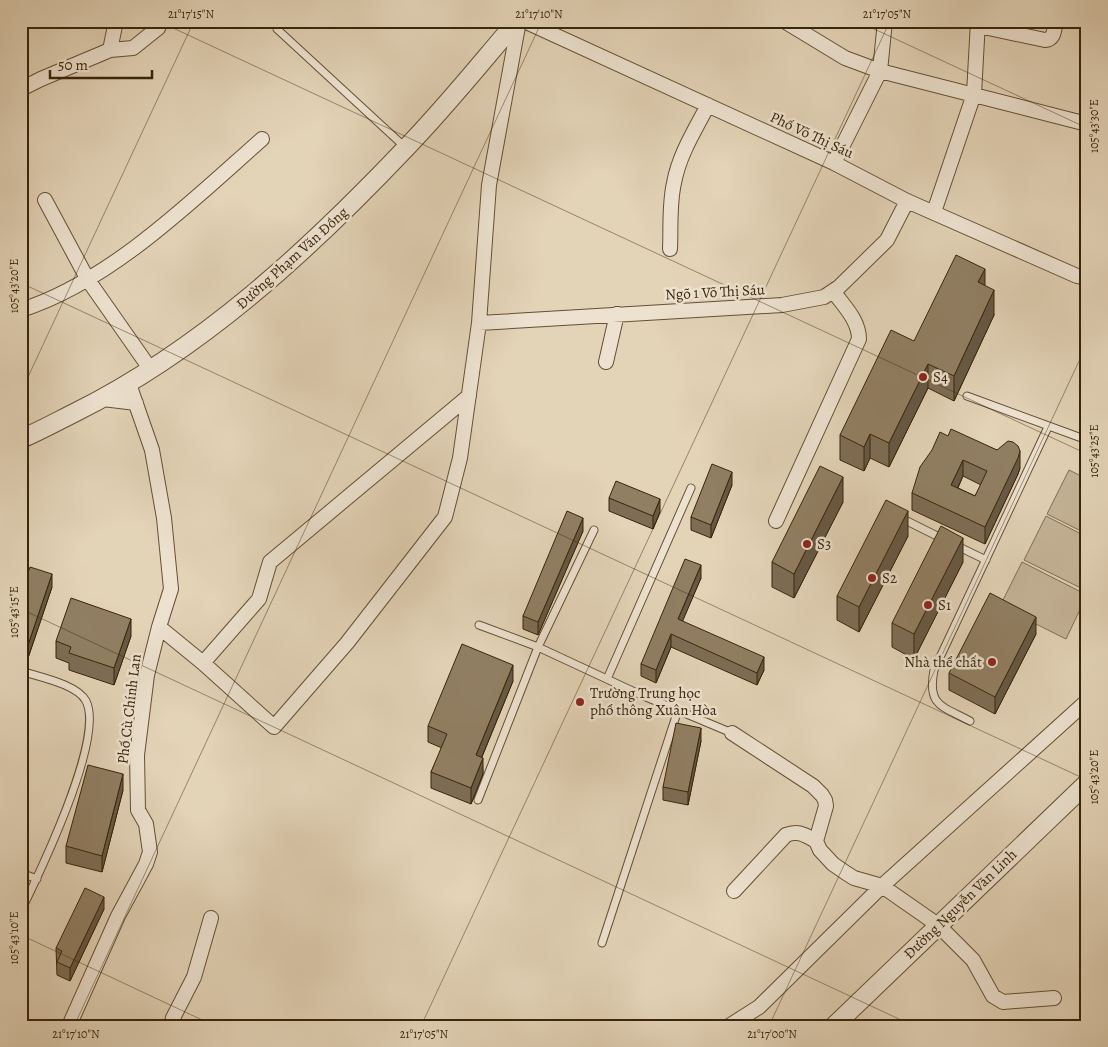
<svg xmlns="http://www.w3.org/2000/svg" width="1108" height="1047" viewBox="0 0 1108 1047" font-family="Alegreya,serif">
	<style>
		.pitch { fill: #c6b599; stroke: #806d51 }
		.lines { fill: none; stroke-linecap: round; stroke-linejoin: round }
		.service-casing { stroke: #645034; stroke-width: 9 }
		.minor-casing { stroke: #645034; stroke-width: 16 }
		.tertiary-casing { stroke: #645034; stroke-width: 20 }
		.service { stroke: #ede2d0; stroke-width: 7 }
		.minor { stroke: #ede2d0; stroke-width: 14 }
		.tertiary { stroke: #ede2d0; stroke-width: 18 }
		.wall { fill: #7d6d55; stroke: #392509; fill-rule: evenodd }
		.shaded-wall { fill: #665945; stroke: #392509 }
		.building { fill: #917f63; stroke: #392509; fill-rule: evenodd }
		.ticks { fill: none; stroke: #392509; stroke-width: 1; stroke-opacity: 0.45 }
		.poi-dot { fill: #8f2418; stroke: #ede2d0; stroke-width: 2 }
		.labels { text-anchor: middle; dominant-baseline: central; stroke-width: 5; stroke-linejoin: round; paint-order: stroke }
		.street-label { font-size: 15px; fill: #392509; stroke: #ede2d0 }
		.poi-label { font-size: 15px; fill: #392509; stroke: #ede2d0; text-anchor: start }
		.neatline { fill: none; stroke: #392509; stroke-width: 2 }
		.ticks-label { font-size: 12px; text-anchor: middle; fill: #392509 }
	</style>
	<rect width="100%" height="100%" fill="#e3d3b7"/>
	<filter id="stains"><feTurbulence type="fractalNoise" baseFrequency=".004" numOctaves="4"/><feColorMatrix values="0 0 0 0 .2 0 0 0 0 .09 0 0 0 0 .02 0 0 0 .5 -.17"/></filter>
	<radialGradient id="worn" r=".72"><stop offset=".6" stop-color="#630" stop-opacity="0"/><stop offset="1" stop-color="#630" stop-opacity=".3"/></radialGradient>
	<path class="pitch" d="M1069,470l18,9v55l-40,-20z
		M1046,516l41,21v54l-63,-31z
		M1022,562l65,33 -21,44 -66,-33z"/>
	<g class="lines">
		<defs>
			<path id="service" d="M277,29l129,119
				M967,396l120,44
				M901,518l42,21
				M957,546l29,14
				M479,625l59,22 101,47 93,39
				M21,671c18,6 56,13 65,30 19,37 -47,173 -65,210
				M607,679l84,-191
				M970,721c-28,-15 -43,-15 -36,-51l114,-243
				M478,800l60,-153 56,-117
				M21,873l16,6
				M602,943l76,-233"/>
			<path id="minor" d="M524,21l310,142 73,38 170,75 10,2
				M784,21l61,37 35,13 5,-50
				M979,26l66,14c10,-1 9,-11 11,-19
				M110,50l23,-2 25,-20 3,-7
				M21,89l20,-10 69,-29 6,-29
				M834,163l46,-92 207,53
				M45,200l43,80 63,90
				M934,212l40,-118 4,-73
				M670,249c1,-21 -1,-44 4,-66 5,-28 21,-53 34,-78
				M21,310c89,-28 172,-110 241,-171
				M479,323l303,-18 42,-8 15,-10 48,-47 20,-39
				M606,362l11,-48
				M103,399l33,4
				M776,521l83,-182c0,-19 -16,-34 -26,-48
				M159,627l44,36 71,64 73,-84 98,-126 15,-59 19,-135 10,-138 30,-164
				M203,663l56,-64 11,-37 199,-166
				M732,733l81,53 9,9 3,5 1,6 -10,35 4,9 13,14 13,9 8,5 28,8 56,39 35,35 20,36 10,6 51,-4
				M734,891l52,-56c12,-5 19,0 30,6
				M69,1026l49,-110 28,-52 4,-12 -4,-28 -8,-14 -1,-55 10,-80 12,-48 12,-38 -7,-71 -12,-68 -23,-66
				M171,1026l2,-8 21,-41 17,-59
				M729,1026l30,-19 123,-121 205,-185"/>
			<path id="tertiary" d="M21,439c19,-8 37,-18 55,-27 126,-63 232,-161 329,-263 39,-40 75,-85 112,-128
				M834,1026l253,-243"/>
		</defs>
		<use href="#service" class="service-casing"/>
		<use href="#minor" class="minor-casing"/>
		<use href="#tertiary" class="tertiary-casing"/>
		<use href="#service" class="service"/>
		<use href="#minor" class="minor"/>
		<use href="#tertiary" class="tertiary"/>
	</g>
	<path class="wall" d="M985,286l9,29 -40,86 -26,-13 -39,79 -19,-9 -6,13 -24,-11v-25l74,-94z
		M948,436l49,14 23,18 -2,6 -33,70 -73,-34v-17zM963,476l18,9 -6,11 -17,-8z
		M732,485l-21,53 -20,-8v-13z
		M609,498l51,14 -7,17 -44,-18z
		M843,502l-49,96 -22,-11v-25z
		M583,531l-45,104 -15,-6v-13z
		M908,536l-49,96 -22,-12v-24z
		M963,562l-49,97 -22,-12v-24z
		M701,578l-19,43 82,49 -7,15 -86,-38 -15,36 -15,-7v-12z
		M52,587l-24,71 -7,-2v-62z
		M1036,634l-41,80 -46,-24v-17z
		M131,636l-17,49 -45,-15v-7l-13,-5v-17z
		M513,681l-31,76 1,17 -12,30 -40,-16v-16l11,-24 -14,-6v-16z
		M701,741l-13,64 -25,-5v-13z
		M123,790l-21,82 -36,-9v-17z
		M104,909l-34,72 -13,-6 -1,-27z"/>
	<path class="shaded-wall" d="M985,269v24l-7,-11z
		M994,290v25l-40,86v-25z
		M928,364v24l-39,79v-24z
		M870,434v24l-6,13v-24z
		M1020,451v17l-2,6 -33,70v-17z
		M963,460v16l-12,26v-17z
		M732,472v13l-21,53v-13z
		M843,477v25l-49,96v-24z
		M660,499v13l-7,17v-13z
		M908,511v25l-49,96v-25z
		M583,518v13l-45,104v-13z
		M963,538v24l-49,97v-25z
		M701,565v13l-23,54v-13z
		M52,574v13l-24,71v-13z
		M1036,617v17l-41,80v-17z
		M131,619v17l-17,49v-17z
		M671,634v13l-15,36v-13z
		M764,657v13l-7,15v-12z
		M513,665v16l-37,90v-16z
		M701,728v13l-13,64v-13z
		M483,758v16l-12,30v-16z
		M123,774v16l-21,82v-16z
		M104,897v12l-34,72v-13z"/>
	<path class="building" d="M956,255l29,14 -7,13 16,8 -40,86 -26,-12 -39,79 -19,-9 -6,13 -24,-12 51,-105 23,11z
		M951,429l46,21 11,-9 5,1 5,4 2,5 -2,7 -33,69 -73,-34 8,-26 12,-17 8,-18 8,4zM963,460l24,11 -12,25 -24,-11z
		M712,464l20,8 -21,53 -20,-8z
		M820,466l23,11 -49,97 -22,-12z
		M616,481l44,18 -7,17 -44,-18z
		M886,500l22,11 -49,96 -22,-11z
		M567,511l16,7 -45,104 -15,-6z
		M941,526l22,12 -49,96 -22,-11z
		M685,559l16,6 -23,54 86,38 -7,16 -86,-39 -15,36 -15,-6z
		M30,567l22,7 -24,71 -7,-2v-49z
		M990,593l46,24 -41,80 -46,-24z
		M71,598l60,21 -17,49 -45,-15 2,-6 -15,-6z
		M462,644l51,21 -37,90 7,3 -12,30 -40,-16 16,-38 -19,-8z
		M676,723l25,5 -13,64 -25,-5z
		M88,765l35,9 -21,82 -36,-10z
		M85,888l19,9 -34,71 -13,-6 5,-11 -6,-3z"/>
	<path class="ticks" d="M158,21l929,433M857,21l230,107M21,283l1066,497M21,392l173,-371M21,609l893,417M21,935l194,91M74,1026l468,-1005M421,1026l469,-1005M769,1026l318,-682"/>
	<g class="poi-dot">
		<circle cx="923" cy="377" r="5"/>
		<circle cx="807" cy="544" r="5"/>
		<circle cx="872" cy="578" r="5"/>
		<circle cx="928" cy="605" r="5"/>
		<circle cx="992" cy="662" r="5"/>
		<circle cx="580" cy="702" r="5"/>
	</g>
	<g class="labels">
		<g class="street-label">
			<text transform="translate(812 135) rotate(25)">Phố Võ Thị Sáu</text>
			<text transform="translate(292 258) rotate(-42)">Đường Phạm Văn Đồng</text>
			<text transform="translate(715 292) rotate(-3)">Ngõ 1 Võ Thị Sáu</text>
			<text transform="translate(129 709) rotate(-83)">Phố Cù Chính Lan</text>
			<text transform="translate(960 904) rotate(-44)">Đường Nguyễn Văn Linh</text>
		</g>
		<g class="poi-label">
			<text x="933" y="377">S4</text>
			<text x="817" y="544">S3</text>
			<text x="882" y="578">S2</text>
			<text x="938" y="605">S1</text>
			<text x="982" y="662" text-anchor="end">Nhà thể chất</text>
			<text x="590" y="693">Trường Trung học<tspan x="590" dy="17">phổ thông Xuân Hòa</tspan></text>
		</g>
	</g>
	<rect width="1108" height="1047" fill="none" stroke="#e3d3b7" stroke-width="55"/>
	<path d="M50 70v8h102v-8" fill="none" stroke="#392509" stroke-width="2.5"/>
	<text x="58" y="70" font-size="15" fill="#392509" stroke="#ede2d0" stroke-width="4" paint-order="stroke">50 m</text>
	<rect x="28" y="28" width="1052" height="992" class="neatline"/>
	<g class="ticks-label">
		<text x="191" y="18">21°17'15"N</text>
		<text x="539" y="18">21°17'10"N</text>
		<text x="887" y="18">21°17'05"N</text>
		<text transform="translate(1094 126) rotate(-90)" y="4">105°43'30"E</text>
		<text transform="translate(14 286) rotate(-90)" y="4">105°43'20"E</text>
		<text transform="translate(1094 451) rotate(-90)" y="4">105°43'25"E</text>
		<text transform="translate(14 612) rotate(-90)" y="4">105°43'15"E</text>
		<text transform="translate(1094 777) rotate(-90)" y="4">105°43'20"E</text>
		<text transform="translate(14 938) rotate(-90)" y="4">105°43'10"E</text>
		<text x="76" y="1038">21°17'10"N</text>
		<text x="424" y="1038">21°17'05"N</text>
		<text x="772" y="1038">21°17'00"N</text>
	</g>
	<rect width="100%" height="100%" filter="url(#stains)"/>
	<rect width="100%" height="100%" fill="url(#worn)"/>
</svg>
